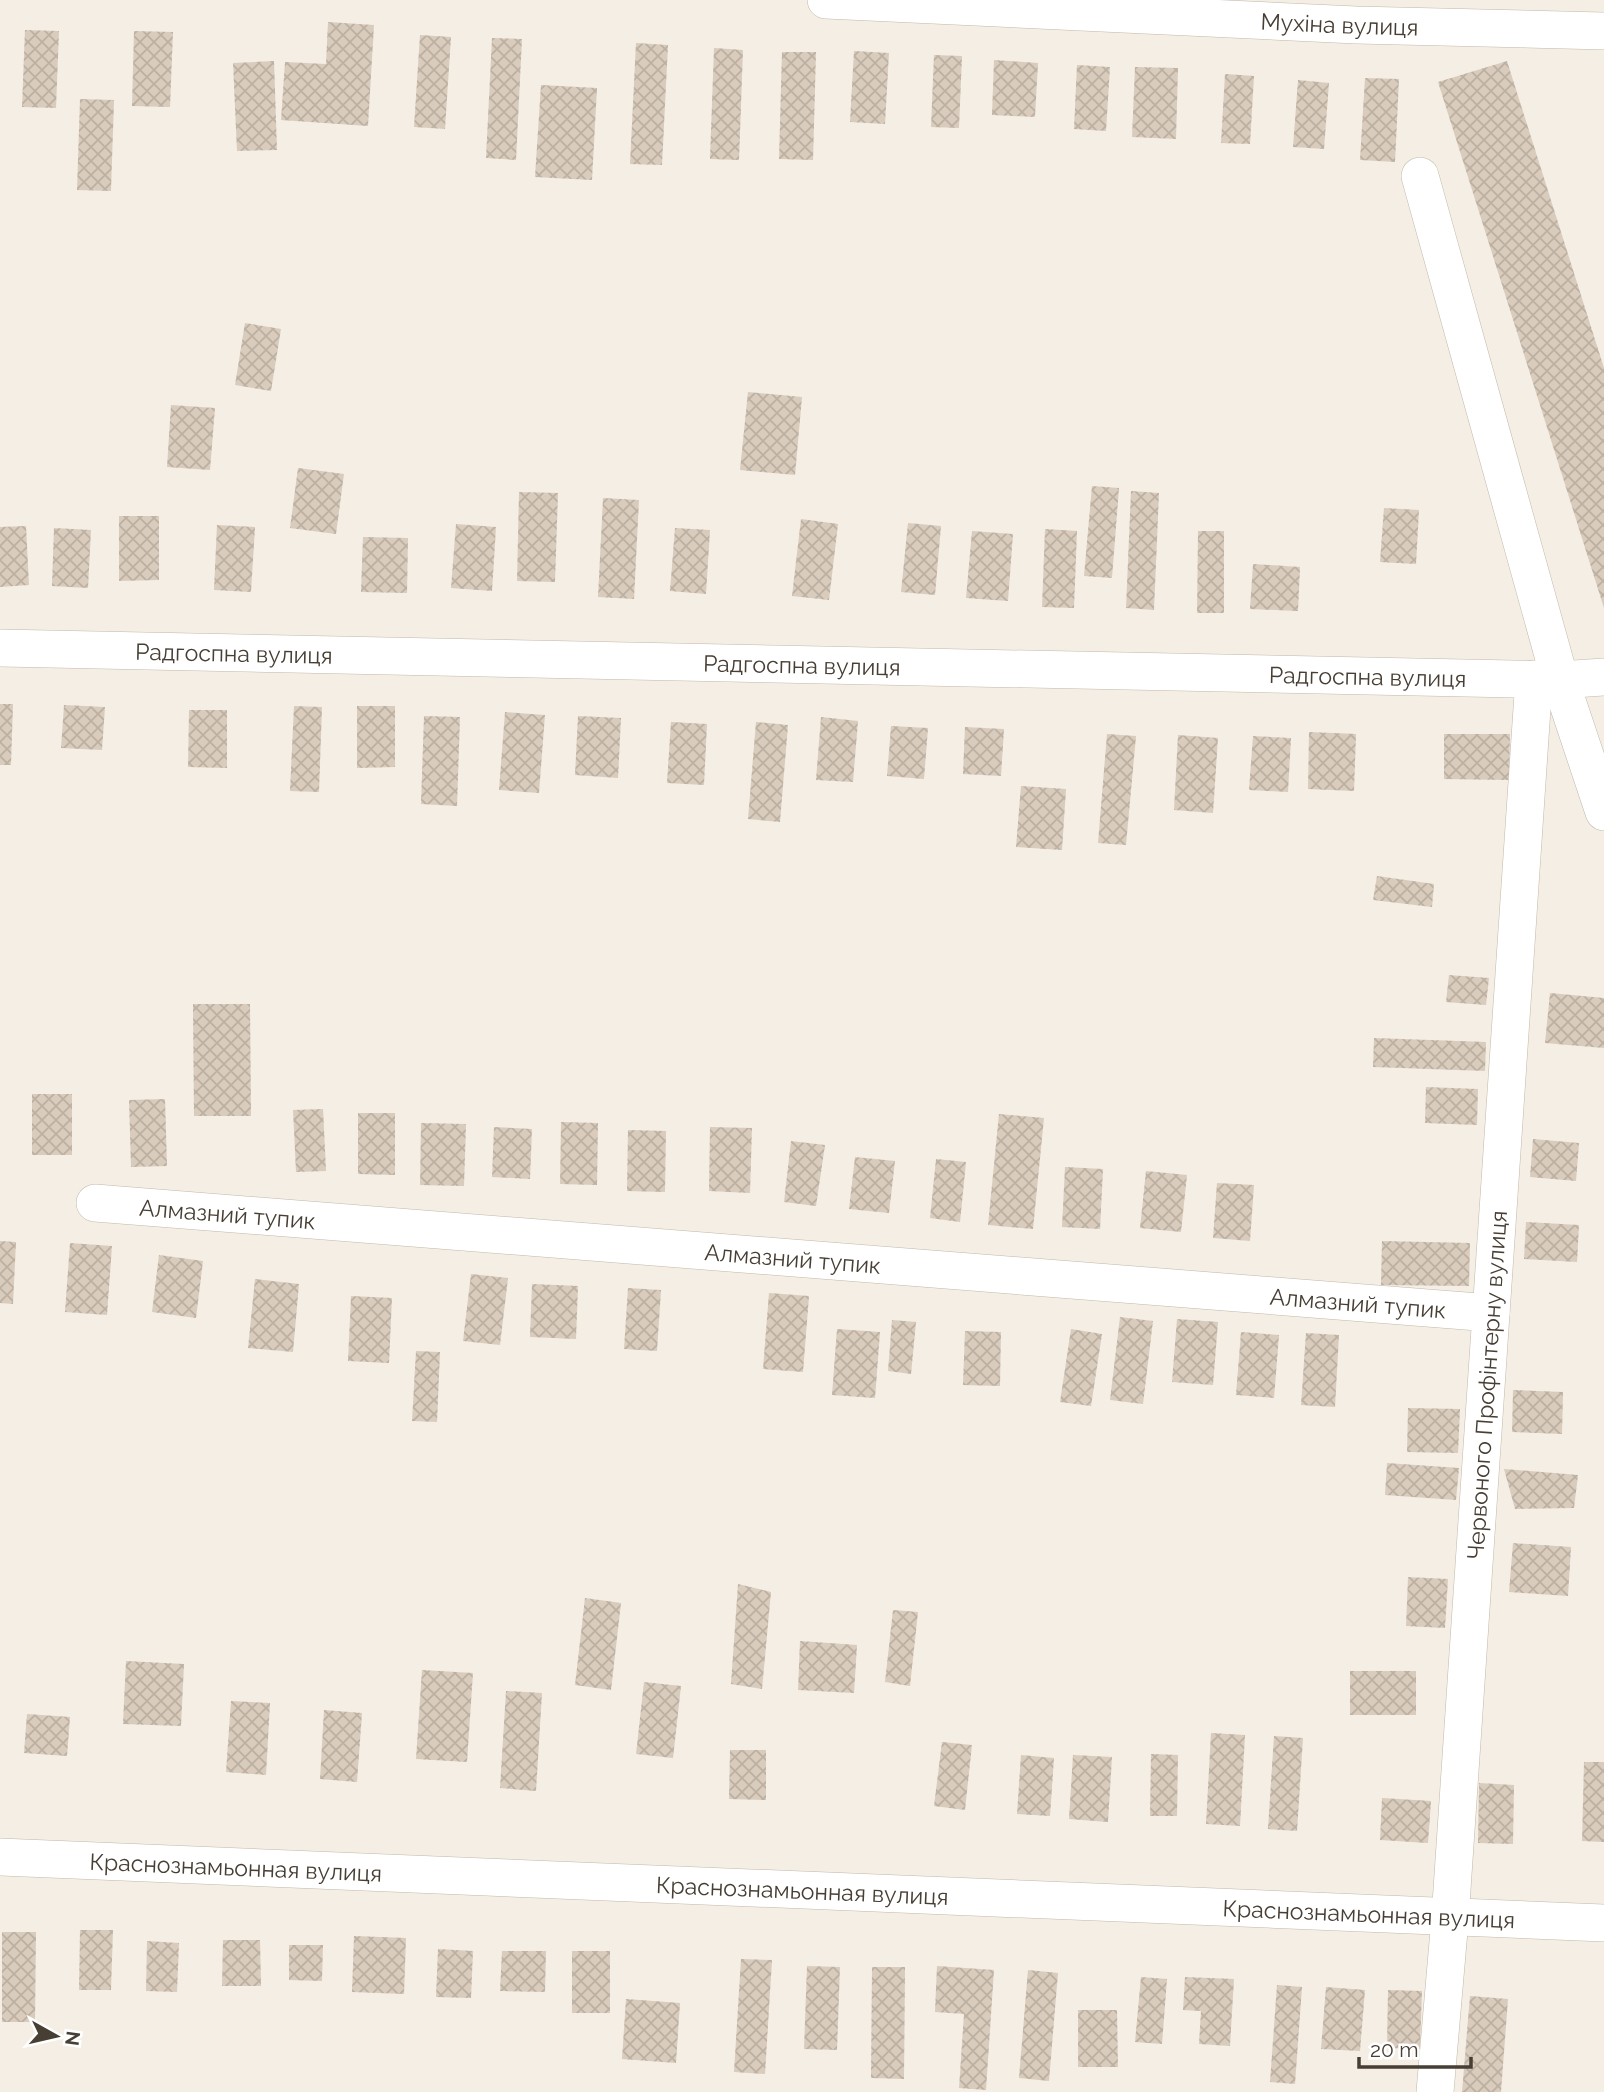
<svg xmlns="http://www.w3.org/2000/svg" width="1604" height="2092" viewBox="0 0 1604 2092" font-family="Raleway,sans-serif">
	<style>
		.building { fill: url(#building-cross-hatch) }
		.lines { fill: none; stroke-linecap: round; stroke-linejoin: round }
		.minor-casing { stroke: #c3b8a9; stroke-width: 38 }
		.minor { stroke: #fff; stroke-width: 37 }
		.labels { text-anchor: middle; dominant-baseline: central; stroke-width: 6; stroke-linejoin: round; paint-order: stroke }
		.street-label { font-size: 23px; fill: #473e34; stroke: #fff }
	</style>
	<defs>
		<pattern id="building-cross-hatch" width="8" height="8" patternUnits="userSpaceOnUse" patternTransform="scale(1.75)"><rect width="8" height="8" fill="#daccbc"/><path d="M0 0l8 8M0 8l8-8" fill="none" stroke="#bcb0a2"/></pattern>
	</defs>
	<rect width="100%" height="100%" fill="#f4eee4"/>
	<path class="building" d="M328,22l46,3 -6,101 -87,-6 4,-58 41,2z
		M25,30l34,1 -3,77 -34,-1z
		M134,31l39,1 -3,75 -38,-1z
		M420,35l31,2 -6,92 -31,-2z
		M492,38l30,1 -6,121 -30,-2z
		M636,43l32,2 -6,120 -32,-1z
		M714,48l29,2 -4,110 -29,-1z
		M854,51l35,2 -4,71 -35,-2z
		M782,52h34l-3,108 -34,-1z
		M934,55l28,1 -3,72 -28,-1z
		M994,60l44,3 -3,54 -43,-2z
		M274,61l3,89 -40,1 -4,-88z
		M1507,61l97,307v240l-166,-526z
		M1077,65l33,2 -4,64 -32,-2z
		M1135,67l43,1 -2,71 -44,-2z
		M1225,74l29,2 -4,68 -29,-1z
		M1365,78l34,1 -4,83 -35,-2z
		M1298,80l31,3 -5,66 -31,-2z
		M541,85l56,3 -5,92 -57,-3z
		M80,99l34,1 -3,91 -34,-1z
		M245,323l36,6 -10,62 -36,-6z
		M748,392l54,5 -7,78 -55,-5z
		M171,405l44,3 -5,62 -43,-3z
		M298,468l46,6 -8,60 -46,-6z
		M1092,486l27,2 -7,90 -28,-2z
		M1131,491l28,2 -5,117 -28,-2z
		M519,492l39,1 -3,89 -38,-1z
		M603,498l36,2 -5,99 -36,-2z
		M1384,508l35,2 -3,54 -36,-2z
		M119,516h40v64l-40,1z
		M801,519l37,5 -9,76 -37,-4z
		M908,523l33,3 -6,69 -34,-3z
		M456,524l40,3 -4,64 -41,-3z
		M217,525l38,2 -4,65 -37,-2z
		M26,526l3,59 -29,2v-60z
		M54,528l37,2 -3,58 -36,-2z
		M675,528l35,2 -4,64 -36,-3z
		M1045,529l32,2 -3,77 -32,-1z
		M972,531l41,3 -5,67 -42,-3z
		M1198,531h26v82h-27z
		M363,537l45,1 -1,55 -46,-1z
		M1253,564l47,3 -2,44 -48,-2z
		M0,704h13l-2,61h-11z
		M64,705l41,2 -3,43 -41,-2z
		M294,706l28,1 -3,85 -29,-1z
		M357,706h38v61l-38,1z
		M189,710h38v58l-39,-1z
		M505,712l40,3 -6,78 -40,-3z
		M424,716l36,1 -3,89 -36,-2z
		M578,716l43,2 -3,60 -43,-3z
		M821,717l37,4 -5,61 -37,-2z
		M671,722l36,2 -3,61 -37,-2z
		M756,722l32,3 -8,97 -32,-3z
		M891,726l37,2 -4,51 -37,-3z
		M965,727l39,2 -3,47 -38,-2z
		M1309,732l47,2 -2,57 -46,-2z
		M1107,734l29,2 -10,109 -28,-2z
		M1444,734h66l-1,46 -65,-1z
		M1178,735l40,3 -5,75 -39,-3z
		M1253,736l38,2 -3,54 -39,-2z
		M1021,786l45,3 -4,61 -46,-3z
		M1377,876l57,8 -2,23 -59,-7z
		M1449,975l40,3 -3,27 -40,-3z
		M1550,993l54,5v50l-59,-5z
		M193,1004h57l1,112h-57z
		M1374,1038l112,4 -1,29 -112,-4z
		M1426,1087l52,2 -1,36 -52,-2z
		M32,1094h40v61h-40z
		M165,1099l2,67 -36,1 -2,-67z
		M323,1109l3,62 -30,1 -3,-62z
		M358,1113h37v62l-37,-1z
		M999,1114l45,4 -11,111 -45,-4z
		M561,1122l37,1 -1,62 -37,-1z
		M421,1123l45,1 -2,62 -44,-1z
		M494,1127l38,2 -2,50 -38,-2z
		M710,1127l42,1 -2,65 -41,-2z
		M628,1130l38,1 -1,61 -38,-1z
		M1533,1139l46,4 -3,38 -46,-4z
		M791,1141l34,4 -9,61 -32,-4z
		M855,1157l40,4 -6,52 -40,-4z
		M936,1159l30,3 -6,60 -30,-4z
		M1065,1167l38,2 -3,60 -38,-2z
		M1146,1171l41,4 -6,57 -41,-4z
		M1217,1183l37,2 -4,56 -37,-3z
		M1526,1222l53,3 -2,37 -53,-3z
		M0,1241l16,1 -3,62 -13,-1z
		M1382,1241l88,2 -1,43 -88,-1z
		M70,1243l42,3 -5,69 -42,-3z
		M159,1255l44,6 -7,57 -44,-6z
		M471,1274l37,4 -8,67 -37,-4z
		M255,1279l44,5 -6,68 -45,-4z
		M532,1284l46,2 -2,53 -46,-2z
		M628,1288l33,2 -4,61 -33,-2z
		M769,1293l40,3 -6,76 -40,-3z
		M351,1296l41,2 -3,65 -41,-2z
		M1120,1317l33,4 -10,83 -33,-4z
		M1177,1319l41,3 -5,63 -41,-3z
		M892,1320l24,2 -5,52 -23,-3z
		M837,1329l43,3 -5,66 -43,-3z
		M1071,1329l31,5 -11,72 -31,-4z
		M965,1331l36,1 -1,54 -37,-1z
		M1241,1332l38,3 -5,63 -38,-3z
		M1306,1333l33,2 -4,72 -34,-2z
		M416,1351l24,1 -3,70 -25,-1z
		M1513,1390l50,2 -1,42 -50,-2z
		M1408,1408l52,1 -2,44 -51,-1z
		M1387,1463l72,5 -3,32 -71,-5z
		M1504,1469l74,6 -4,33 -59,1z
		M1513,1543l58,4 -3,49 -59,-4z
		M1408,1577l40,2 -3,49 -39,-2z
		M738,1584l33,8 -9,97 -31,-5z
		M585,1598l36,5 -10,87 -36,-5z
		M893,1610l25,2 -8,74 -25,-4z
		M800,1641l57,4 -3,48 -56,-3z
		M126,1661l58,3 -3,62 -58,-2z
		M422,1670l51,3 -6,89 -51,-3z
		M1350,1671h66v44h-66z
		M644,1682l37,4 -8,72 -37,-4z
		M506,1691l36,2 -6,98 -36,-3z
		M231,1701l39,2 -4,72 -40,-3z
		M324,1710l38,3 -5,69 -37,-3z
		M27,1714l43,3 -3,39 -43,-3z
		M1211,1733l34,2 -5,91 -34,-2z
		M1274,1736l29,2 -6,93 -29,-2z
		M942,1742l30,3 -7,65 -31,-4z
		M730,1750h36v50l-37,-1z
		M1151,1754l27,1 -1,61h-27z
		M1021,1755l33,3 -4,58 -33,-2z
		M1073,1755l39,2 -4,65 -39,-3z
		M1584,1762h20v80l-22,-1z
		M1479,1783l35,2 -1,59 -35,-1z
		M1382,1798l49,3 -3,42 -48,-3z
		M80,1930h33l-2,60h-32z
		M2,1932h34l-1,90h-33z
		M354,1936l52,2 -2,56 -52,-2z
		M223,1940h37l1,46h-39z
		M147,1941l32,2 -2,49 -31,-1z
		M289,1945h34l-1,36 -33,-1z
		M438,1949l35,2 -2,47 -35,-1z
		M502,1951h44l-1,41 -45,-1z
		M572,1951h38v62h-38z
		M741,1959l31,1 -7,114 -31,-2z
		M807,1966l33,1 -3,83 -33,-1z
		M937,1966l57,4 -8,120 -27,-2 5,-74 -29,-2z
		M872,1967h33l-1,112 -33,-1z
		M1028,1970l30,3 -9,108 -30,-3z
		M1141,1977l26,2 -5,65 -27,-2z
		M1185,1977l49,2 -4,67 -31,-2 2,-33 -18,-1z
		M1277,1985l25,2 -7,97 -25,-2z
		M1326,1987l39,3 -5,61 -39,-2z
		M1388,1990l34,1 -2,58 -33,-1z
		M1470,1996l38,3 -7,93h-39z
		M626,1999l54,4 -4,60 -54,-4z
		M1078,2010h39l1,57h-40z"/>
	<g class="lines">
		<defs>
			<g id="minor">
				<path id="s1" d="M826,0l530,25 248,6"/>
				<path d="M1420,176l140,504 44,132"/>
				<path id="s2" d="M0,648l1560,32 44,-3"/>
				<path id="s3" d="M95,1203l1396,110"/>
				<path id="s4" d="M0,1857l1604,66"/>
				<path id="s5" d="M1435,2092l15,-173 84,-1240"/>
			</g>
		</defs>
		<use href="#minor" class="minor-casing"/>
		<use href="#minor" class="minor"/>
	</g>
	<g class="labels">
		<g class="street-label">
			<text stroke="none"><textPath href="#s1" startOffset="514">Мухіна вулиця</textPath></text>
			<text stroke="none"><textPath href="#s2" startOffset="234">Радгоспна вулиця</textPath></text>
			<text stroke="none"><textPath href="#s2" startOffset="802">Радгоспна вулиця</textPath></text>
			<text stroke="none"><textPath href="#s2" startOffset="1368">Радгоспна вулиця</textPath></text>
			<text stroke="none"><textPath href="#s3" startOffset="133">Алмазний тупик</textPath></text>
			<text stroke="none"><textPath href="#s3" startOffset="700">Алмазний тупик</textPath></text>
			<text stroke="none"><textPath href="#s3" startOffset="1267">Алмазний тупик</textPath></text>
			<text stroke="none"><textPath href="#s5" startOffset="709">Червоного Профінтерну вулиця</textPath></text>
			<text stroke="none"><textPath href="#s4" startOffset="236">Краснознамьонная вулиця</textPath></text>
			<text stroke="none"><textPath href="#s4" startOffset="803">Краснознамьонная вулиця</textPath></text>
			<text stroke="none"><textPath href="#s4" startOffset="1370">Краснознамьонная вулиця</textPath></text>
		</g>
	</g>
	<g transform="translate(56 2036) rotate(98)" stroke="#ffffff" stroke-width="5" paint-order="stroke">
	<path d="M0-5L12 26L0 18L-12 26Z" fill="#473e34"/>
	<text y="-10" font-size="19" font-weight="bold" text-anchor="middle" fill="#473e34">N</text>
	</g>
	<path d="M1359 2057v10h112v-10" fill="none" stroke="#473e34" stroke-width="3.5"/>
	<text x="1370" y="2057" font-size="21" fill="#473e34" stroke="#ffffff" stroke-width="5" paint-order="stroke">20 m</text>
</svg>
